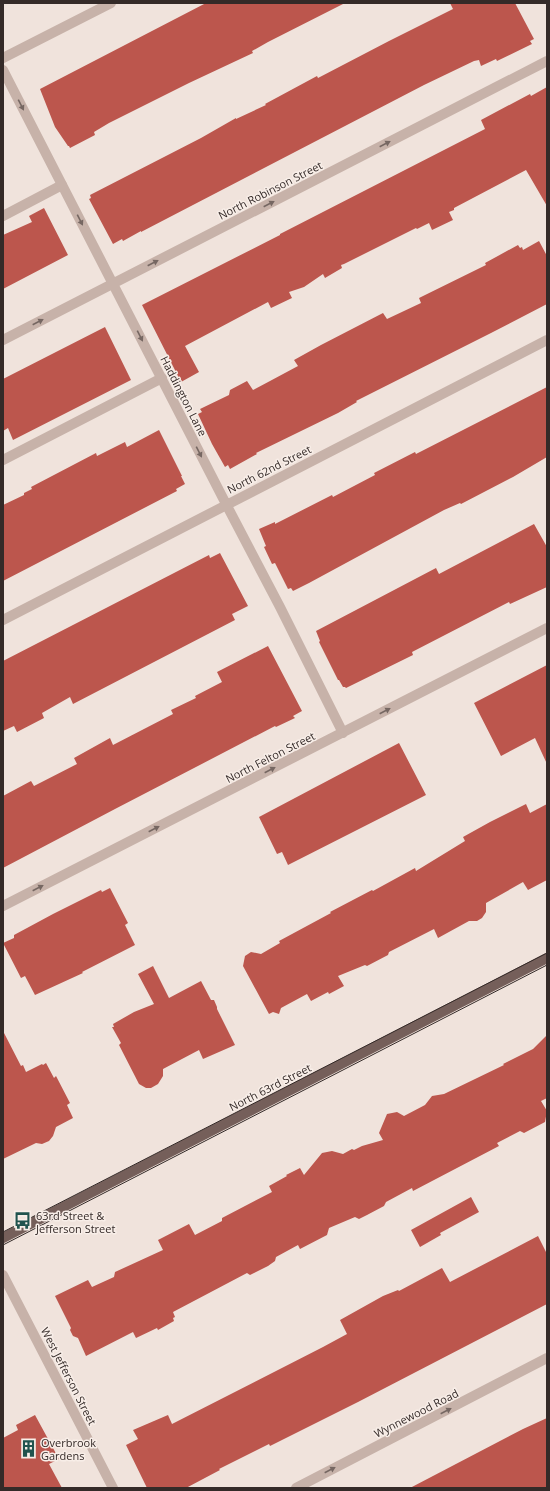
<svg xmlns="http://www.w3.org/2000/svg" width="550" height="1491" viewBox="0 0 550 1491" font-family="'Open Sans',sans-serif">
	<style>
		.building { fill: #bc564d }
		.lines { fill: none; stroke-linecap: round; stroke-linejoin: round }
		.lane { stroke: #c7b2a9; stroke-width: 10 }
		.street { stroke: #c7b2a9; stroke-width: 10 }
		.primary { stroke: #755f5a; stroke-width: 10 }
		.tram { stroke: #342a28; stroke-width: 1 }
		.oneway { fill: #766762 }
		.labels { text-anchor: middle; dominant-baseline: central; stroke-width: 3; stroke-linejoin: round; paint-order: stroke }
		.street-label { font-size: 11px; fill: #342a28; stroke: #f8eee8 }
		.poi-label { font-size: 11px; fill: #342a28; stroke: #f8eee8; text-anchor: start }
	</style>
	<rect width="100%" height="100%" fill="#f0e3dc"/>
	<path class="building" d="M206,3h139l-77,39 -16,9 1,2 -64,30 -80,40 -15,9 1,3 -25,13 -1,-2h-1l-13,-19 -15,-38z
		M450,3h65l19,36 -4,2 2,3 -35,17 -1,-2 -15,7 -2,-6 -5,1 -50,24 -283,147v-1l-18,10 -1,-2 -9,5 -24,-45 2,-1 -1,-3 111,-57 35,-20v1l30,-14 -1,-1 52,-28 1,2 71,-37 64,-32z
		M547,87v119l-21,-36 -72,38v2l-5,2 4,8 -21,10 -3,-7 -12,6 -1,-1 -72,36 -3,1 1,3 -17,10 -2,-4 -19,13 -15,5 3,6 -21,10 -3,-6 -83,44 14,26 -18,10 -39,-77 138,-70v-1l205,-105 -4,-9 49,-26 1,2z
		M44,208l24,47 -65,34v-54l29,-13 -3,-6z
		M539,241l8,15v48l-56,29 -135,68 1,1 -19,11 -82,40 1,1 -27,15 -2,-4 -3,2 -13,-23 -14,-30 4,-2 -2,-3 29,-14 1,-5 17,-9 6,9 17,-9 28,-15 -4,-6 27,-15 62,-32 4,6 34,-16 -2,-5 67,-33 -1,-2 33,-18 2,3 2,-1 1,3z
		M105,327l26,53 -118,60 -5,-12 -5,3v-52z
		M547,387v70l-34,20 -52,27 -1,-1 -16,7 -135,73 -16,8 -2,-3 -3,1 -13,-26 -3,1 -8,-17 2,-1 -7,-17 16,-7v2l57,-29 1,2 42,-22 -1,-2 41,-21 1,2z
		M159,430l23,46h-1l4,8 -9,5 1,2 -174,90v-76l21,-10v-2l8,-4 -1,-2 65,-34 1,3 28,-14 2,5z
		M534,524l13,23v40l-37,17 -1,-2 -97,50 1,3 -67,33 -1,-1h-2l-4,-7h-1l-19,-38 1,-1 -4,-10 120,-63 3,6z
		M220,553l28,53 -16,8 3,6 -162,84 -3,-7 -28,16 2,5 -27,14 -3,-6 -11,5v-70l206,-106 1,3z
		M268,646l34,65 -9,5 2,2 -19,9 -1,-1 -160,83 -112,59v-72l28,-15 3,5 43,-22 -3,-6 36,-20 3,7 60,-31 -2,-4 25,-12 -1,-2 27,-14 -5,-10z
		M547,665v99l-12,-26 -34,18 -27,-53z
		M399,743l27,52 -138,70 -6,-13 -5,2 -18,-37z
		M526,804l4,9 17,-9v76l-19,10 -5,-8 -37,21v9l-4,6 -5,3h-8l-31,17 -4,-9 -45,23 -1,3 -21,11 -2,-1 -27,11 6,10 -15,8 -1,-2 -17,9 -4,-7 -26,14 -2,6 -6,-2 -4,2 -26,-48 2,-10 6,-4 10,2 19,-11 -1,-2 52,-28 -1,-1 42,-22 1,1 42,-23 1,3 49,-30 -2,-4 27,-15z
		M110,888l18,35 -3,2 10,20 -53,27 1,1 -48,22 -10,-19 -4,2 -18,-35 11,-5v-3l39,-21 48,-24 1,2z
		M153,966l16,32 32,-17 10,19h3l3,7v2l18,36 -32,14 -4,-9 -36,19v7l-5,8 -7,4h-5l-7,-4 -20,-39 2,-2 -9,-16h2l-1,-3 21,-12 20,-8 -16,-30z
		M3,1031l18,35 2,-1 3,7 16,-8 1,1 3,-2 8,15 2,-2 14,27 -3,2 6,13 -17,9 -3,9 -4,5 -7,3 -6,-1 -33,16z
		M547,1035v63l-6,3 6,10 -2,11 -21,11 -4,-2 -23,12 2,3 -86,45 -1,-3 -26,14 -2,4 -17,9 -8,4 -4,-2 -26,11 -2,7 -27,14 -2,-4 -22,12 -1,4 -7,5 -18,9 -3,-2 -74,39 2,5 -2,1 1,3 -16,9 -1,-2 -21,10 -3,-6 -47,24 -8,-18 -5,-2 -3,-6 1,-2 -16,-32 33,-16 4,7 22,-10 1,-5 48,-22 -5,-10 31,-16 6,11 27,-14v-3l50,-26 -3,-6 18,-10 -1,-1 14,-7 4,7 18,-22 10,-2 11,3 9,-5 2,1 8,-4 21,-6 -4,-7 8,-19 10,-2 7,4 21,-11 7,-9 12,-2 60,-29 -1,-1 30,-15z
		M471,1197l8,15 -39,21 1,2 -21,12 -9,-17z
		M538,1236l9,18v50l-189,98 -88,44 -1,-2 -50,25 1,1 -34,18h-39l-21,-43 12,-6 -5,-9 35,-15 4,9 151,-77 24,-13 -7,-14 43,-24 15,-6 1,1 43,-23 8,14z
		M35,1415l24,44 -10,5 13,24h-59v-50l15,-8 -2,-5z
		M547,1418v70h-137l113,-59z"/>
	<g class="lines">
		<path class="lane" d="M3,216l59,-31
			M3,460l159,-82"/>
		<path class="street" d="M3,58l108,-55
			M3,70l223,434 54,103 63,126
			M3,340l544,-279
			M3,620l544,-280
			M3,906l544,-278
			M3,1275l110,213
			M296,1488l251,-130"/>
		<path class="primary" d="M3,1238l544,-280"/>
		<path class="tram" d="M3,1232l544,-279
			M3,1245l544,-280"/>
	</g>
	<defs><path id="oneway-solid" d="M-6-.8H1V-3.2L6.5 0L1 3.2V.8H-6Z"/></defs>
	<g class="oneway">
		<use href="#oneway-solid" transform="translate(21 105) rotate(63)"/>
		<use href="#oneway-solid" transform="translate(385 144) rotate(-27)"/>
		<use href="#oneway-solid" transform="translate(269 204) rotate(-27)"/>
		<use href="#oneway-solid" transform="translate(80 220) rotate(63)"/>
		<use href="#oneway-solid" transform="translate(153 263) rotate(-27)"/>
		<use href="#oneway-solid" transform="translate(38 322) rotate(-27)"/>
		<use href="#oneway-solid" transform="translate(140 336) rotate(63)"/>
		<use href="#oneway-solid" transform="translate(199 452) rotate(63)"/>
		<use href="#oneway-solid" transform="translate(385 711) rotate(-27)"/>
		<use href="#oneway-solid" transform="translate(270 770) rotate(-27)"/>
		<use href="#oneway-solid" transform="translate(154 829) rotate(-27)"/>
		<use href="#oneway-solid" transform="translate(38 888) rotate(-27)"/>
		<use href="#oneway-solid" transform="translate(446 1411) rotate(-27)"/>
		<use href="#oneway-solid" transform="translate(330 1470) rotate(-27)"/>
	</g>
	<defs>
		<symbol id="bus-bare" viewBox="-9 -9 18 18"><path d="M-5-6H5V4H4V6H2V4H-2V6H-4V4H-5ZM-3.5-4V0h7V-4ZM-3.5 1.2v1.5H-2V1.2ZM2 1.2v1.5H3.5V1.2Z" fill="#21534e" stroke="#f8eee8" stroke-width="2.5" paint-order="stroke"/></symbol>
		<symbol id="building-bare" viewBox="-9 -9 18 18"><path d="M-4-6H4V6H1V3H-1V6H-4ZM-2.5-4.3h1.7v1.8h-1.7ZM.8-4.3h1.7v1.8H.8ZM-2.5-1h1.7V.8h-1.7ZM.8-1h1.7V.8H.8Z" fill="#21534e" stroke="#f8eee8" stroke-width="2.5" paint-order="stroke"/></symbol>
	</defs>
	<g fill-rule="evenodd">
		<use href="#bus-bare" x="10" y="1208" width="25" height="25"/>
		<use href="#building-bare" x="16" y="1436" width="25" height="25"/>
	</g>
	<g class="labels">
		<g class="street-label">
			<text transform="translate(270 190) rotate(-27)">North Robinson Street</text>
			<text transform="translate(184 396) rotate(63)">Haddington Lane</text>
			<text transform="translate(269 469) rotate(-27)">North 62nd Street</text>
			<text transform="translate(270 757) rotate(-27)">North Felton Street</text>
			<text transform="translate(270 1087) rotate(-27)">North 63rd Street</text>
			<text transform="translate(69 1376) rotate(63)">West Jefferson Street</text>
			<text transform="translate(416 1413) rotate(-27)">Wynnewood Road</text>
		</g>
		<g class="poi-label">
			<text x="36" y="1215">63rd Street &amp;<tspan x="36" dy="13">Jefferson Street</tspan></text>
			<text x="41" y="1442">Overbrook<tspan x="41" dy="13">Gardens</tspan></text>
		</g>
	</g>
	<rect width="550" height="1491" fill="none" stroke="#342a28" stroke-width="8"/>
</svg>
